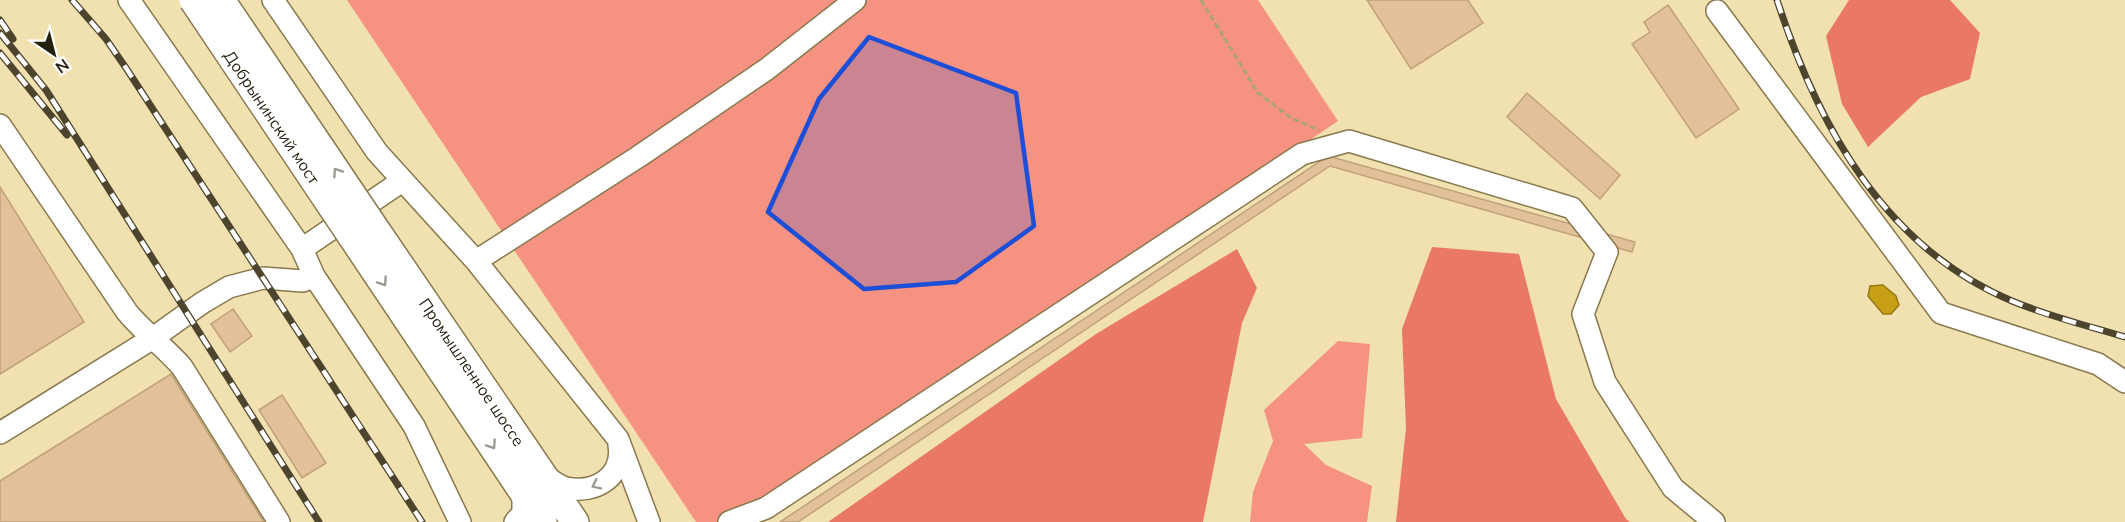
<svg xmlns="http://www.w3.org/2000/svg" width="2125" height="522" viewBox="0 0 2125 522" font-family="Mulish,sans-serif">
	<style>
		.green { fill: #f59281 }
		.forest { fill: #e97865 }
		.water { fill: #c7a015; stroke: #967913; stroke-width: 1.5 }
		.building { fill: #e2c09a; stroke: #c1a17b; stroke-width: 1.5 }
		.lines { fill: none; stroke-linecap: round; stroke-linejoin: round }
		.minor-casing { stroke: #88794d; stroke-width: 24 }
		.major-casing { stroke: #88794d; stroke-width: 30 }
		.path { stroke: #ada17b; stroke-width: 3; stroke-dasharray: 6 3; stroke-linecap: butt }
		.minor { stroke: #fff; stroke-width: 21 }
		.major { stroke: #fff; stroke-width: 27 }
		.rail-casing { stroke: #4c442d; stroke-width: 7 }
		.rail { stroke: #fff; stroke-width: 4.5; stroke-dasharray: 14; stroke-linecap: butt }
		.major-bridge-casing { stroke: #88794d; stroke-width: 30; stroke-linecap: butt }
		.major-bridge { stroke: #fff; stroke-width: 27 }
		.oneway { stroke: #9d9a92 }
		.marked { fill: #1d4ed8; fill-opacity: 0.2; stroke: #1d4ed8; stroke-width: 4.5; stroke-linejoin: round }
		.labels { text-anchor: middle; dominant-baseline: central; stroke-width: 4.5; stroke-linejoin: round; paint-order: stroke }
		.street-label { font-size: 16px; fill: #251f0d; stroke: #fff }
	</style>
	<rect width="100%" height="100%" fill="#f1e1b1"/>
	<path class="green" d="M347,0h911l80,121 -592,401h-50z
		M1338,341l32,3 -8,94 -58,6 22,21 46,21 -5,36h-117l3,-30 20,-51 -9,-31z"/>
	<path class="forest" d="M1849,0h101l30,33 -10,46 -49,18 -53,50 -26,-43 -16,-68z
		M1432,247l87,7 37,145 70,120 4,3h-234l10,-94 -4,-99z
		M1237,249l20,39 -15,35 -39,199h-375l268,-188z"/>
	<path class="water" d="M1883,285l13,11 3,9 -8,9h-8l-15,-18 2,-10z"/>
	<path class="building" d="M1367,0h101l15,23 -72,46z
		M1668,5l71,104 -43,29 -64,-94 18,-12 -6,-10z
		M1527,93l93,82 -20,24 -93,-82z
		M1328,156l307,86 -3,10 -302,-86 -532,356h-18z
		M0,187l84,135 -84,52z
		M233,309l19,27 -22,16 -19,-28z
		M171,374l93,148h-264v-41z
		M282,395l44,68 -24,15 -43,-68z"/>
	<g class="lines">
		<defs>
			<path id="minor" d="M129,0l173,249 12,27 100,150 46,96
				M273,0l104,152 99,109 142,178 31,83
				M1717,11l224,302 157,51 27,18
				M0,125l127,187c16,20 38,35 55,55l97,155
				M302,249l100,-68
				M476,261l162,-104 129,-88 88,-69
				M0,433l153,-95 49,-35 27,-16 34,-9 40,3 11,-5
				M545,476c6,4 14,10 21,12 29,6 58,-11 53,-43
				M515,522l8,-9v-22
				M729,522l37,-14 536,-354 47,-13 223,67 35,44 -24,62 22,68 68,106 41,34"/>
			<path id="major" d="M370,221l205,301
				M350,234l193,288"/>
		</defs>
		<use href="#minor" class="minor-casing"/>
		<use href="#major" class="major-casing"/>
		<path class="path" d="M1201,0l57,93 33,25 28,12"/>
		<use href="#minor" class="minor"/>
		<use href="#major" class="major"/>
		<defs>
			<path id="rail" d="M72,0l34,39 20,29 296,454
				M1777,0c41,126 107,247 235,301 36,15 76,25 113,36
				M0,20l13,19
				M0,33l46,57 14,22 259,410
				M0,53l67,82"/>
		</defs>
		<use href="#rail" class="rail-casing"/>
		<use href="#rail" class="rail"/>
		<defs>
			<path id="major-bridge" d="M193,0l157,234
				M221,0l149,221"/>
		</defs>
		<use href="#major-bridge" class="major-bridge-casing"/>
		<use href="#major-bridge" class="major-bridge"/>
	</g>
	<defs><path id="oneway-chevron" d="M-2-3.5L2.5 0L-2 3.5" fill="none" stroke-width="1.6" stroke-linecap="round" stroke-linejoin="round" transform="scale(1.5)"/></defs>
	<g class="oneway">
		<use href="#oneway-chevron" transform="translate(337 172) rotate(-124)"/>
		<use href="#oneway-chevron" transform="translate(383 282) rotate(56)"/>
		<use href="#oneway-chevron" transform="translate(492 445) rotate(56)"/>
		<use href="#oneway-chevron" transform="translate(596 485) rotate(154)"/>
	</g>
	<path class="marked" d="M869,37l147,56 18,133 -78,56 -92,7 -96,-77 51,-113z"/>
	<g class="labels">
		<g class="street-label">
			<text transform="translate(272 117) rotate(56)">Добрынинский мост</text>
			<text transform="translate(472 372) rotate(56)">Промышленное шоссе</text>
		</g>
	</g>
	<g transform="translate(54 54) rotate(145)" stroke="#ffffff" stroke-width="4.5" paint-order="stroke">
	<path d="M0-4.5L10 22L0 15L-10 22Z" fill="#251f0d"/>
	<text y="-9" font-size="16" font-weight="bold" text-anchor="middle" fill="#251f0d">N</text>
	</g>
</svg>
